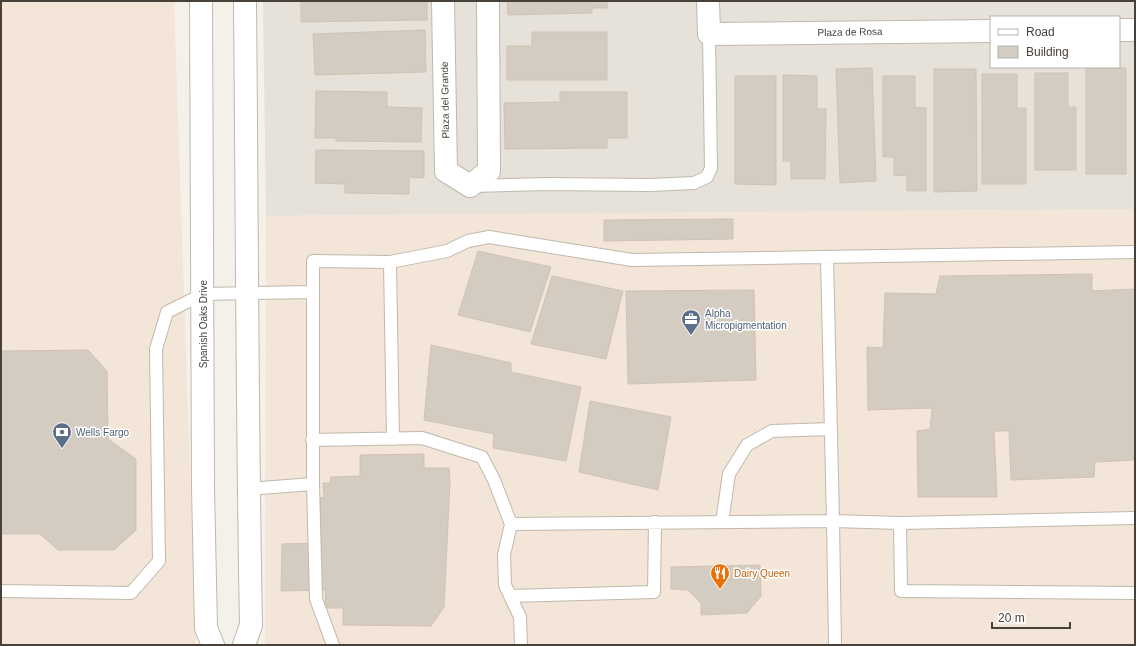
<svg xmlns="http://www.w3.org/2000/svg" width="1136" height="646" viewBox="0 0 1136 646" font-family="Helvetica,sans-serif">
	<style>
		.residential { fill: #e7e2d9; fill-rule: evenodd }
		.commercial { fill: #f3e6d8 }
		.building { fill: #d4ccc0; stroke: #cfc3b4 }
		.lines { fill: none; stroke-linecap: round; stroke-linejoin: round }
		.service-casing { stroke: #bfb8ad; stroke-width: 14 }
		.minor-casing { stroke: #bfb8ad; stroke-width: 24 }
		.service { stroke: #fff; stroke-width: 12 }
		.minor { stroke: #fff; stroke-width: 22 }
		.labels { text-anchor: middle; dominant-baseline: central; stroke-width: 3; stroke-linejoin: round; paint-order: stroke }
		.street-label { font-size: 10px; fill: #474139; stroke: #fff }
		.service-label { font-size: 10px; fill: #4e5e75; stroke: #fff; text-anchor: start }
		.food-label { font-size: 10px; fill: #c56008; stroke: #fff; text-anchor: start }
	</style>
	<rect width="100%" height="100%" fill="#f4f0ea"/>
	<path class="residential" d="M263,1h872v208l-869,7zM991,17h128v50h-128z"/>
	<path class="commercial" d="M1,1h173l22,644h-195z
		M1135,209v436h-870l1,-429z"/>
	<path class="building" d="M301,1h126v19l-126,2z
		M507,1h100l1,7h-16v5l-84,2z
		M425,30l1,42 -111,3 -2,-41z
		M532,32h75v48h-100v-34h25z
		M872,68l4,113 -36,2 -4,-114z
		M1086,68h40v106h-40z
		M934,69h42l1,122 -43,1z
		M1035,73h33v34h8v63h-41z
		M982,74h35v34h9v76h-44z
		M783,75l34,1v33h9l-1,70h-34v-18h-8z
		M735,76h41v109l-41,-1z
		M883,76h32v31l11,1v83h-19v-16l-13,1v-19h-11z
		M316,91l71,1v15l35,1 -1,34 -85,-1v-3h-21z
		M560,92h67v46h-20v10l-102,1 -1,-46 56,-1z
		M316,150l108,1v27l-15,-1v17l-64,-1v-9l-30,-1z
		M733,219v20l-129,2v-21z
		M478,251l73,16 -21,65 -72,-17z
		M1092,274v17l43,-2v171l-40,2 -1,15 -83,3 -2,-49h-15l3,66h-79l-1,-66 13,-2 2,-21 -64,2 -1,-63 16,1 2,-55 51,1 4,-18z
		M552,276l71,15 -17,68 -75,-15z
		M754,290l2,90 -128,4 -2,-93z
		M431,345l80,18v9l70,15 -15,74 -73,-13 1,-14 -70,-14z
		M88,350l19,21 1,68 28,20v71l-22,20h-56l-18,-16h-39v-183z
		M590,401l81,16 -13,73 -79,-18z
		M424,454v14h25l1,14 -6,125 -13,19 -88,-1v-17h-17l-1,-18 -44,1 1,-47 38,-1v-45l4,-1 -1,-14h7l1,-6 29,-1v-21z
		M760,565l1,31 -14,17 -46,2v-12l-13,-13 -17,-1v-22z"/>
	<g class="lines">
		<defs>
			<path id="service" d="M473,186l73,-2 104,1 44,-2 13,-6 4,-9 -2,-134
				M390,262l3,177
				M312,440l110,-2 60,19 12,23 17,44 322,-3 -6,-264
				M248,489l65,-5
				M722,522l7,-48 18,-29 25,-14 59,-2
				M900,523l235,-5
				M511,524l-7,31 1,30 15,32 1,28
				M1,591l130,2 28,-32 -3,-212 11,-37 36,-18 109,-2
				M510,596l144,-4 1,-70
				M333,645l-17,-46 -3,-115v-223l77,1 57,-11 21,-10 21,-4 143,23 503,-8
				M835,645l-2,-124 67,2 1,68 234,2"/>
			<path id="minor" d="M201,1l2,487 3,140 7,17
				M443,1l3,170 24,15
				M708,1l1,33 282,-3
				M1119,30h16
				M470,186l19,-15 -1,-170
				M244,645l7,-20c-4,-208 -4,-416 -6,-624"/>
		</defs>
		<use href="#service" class="service-casing"/>
		<use href="#minor" class="minor-casing"/>
		<use href="#service" class="service"/>
		<use href="#minor" class="minor"/>
	</g>
	<defs>
		<symbol id="office-pin" viewBox="-11 -11 22 30"><path d="M0 17L-7.5 6A9.5 9.5 0 1 1 7.5 6Z" fill="#5c6f8a" stroke="#fff"/><path d="M-6-3h4V-5.5h4V-3h4V5H-6ZM-1-4.5V-3h2v-1.5ZM-6 0V1H6V0Z" fill="#fff"/></symbol>
		<symbol id="bank-pin" viewBox="-11 -11 22 30"><path d="M0 17L-7.5 6A9.5 9.5 0 1 1 7.5 6Z" fill="#5c6f8a" stroke="#fff"/><path d="M-6-4H6V4H-6ZM0-2.3a2.3 2.3 0 1 0 0 4.6a2.3 2.3 0 1 0 0-4.6Z" fill="#fff"/></symbol>
		<symbol id="restaurant-pin" viewBox="-11 -11 22 30"><path d="M0 17L-7.5 6A9.5 9.5 0 1 1 7.5 6Z" fill="#e8710a" stroke="#fff"/><path d="M-5-6h1v4h1v-4h1v4h1v-4h1v5L-1.5 .5V6h-2V.5L-5-1ZM5-6V6H3V1.5H1.5Q1.5-4 5-6Z" fill="#fff"/></symbol>
	</defs>
	<g fill-rule="evenodd">
		<use href="#office-pin" x="680" y="308" width="22" height="30"/>
		<use href="#bank-pin" x="51" y="421" width="22" height="30"/>
		<use href="#restaurant-pin" x="709" y="562" width="22" height="30"/>
	</g>
	<g class="labels">
		<g class="street-label">
			<text transform="translate(850 32) rotate(-1)">Plaza de Rosa</text>
			<text transform="translate(445 100) rotate(-91)">Plaza del Grande</text>
			<text transform="translate(203 324) rotate(-90)">Spanish Oaks Drive</text>
		</g>
		<g class="service-label">
			<text x="705" y="313">Alpha<tspan x="705" dy="12">Micropigmentation</tspan></text>
			<text x="76" y="432">Wells Fargo</text>
		</g>
		<g class="food-label">
			<text x="734" y="573">Dairy Queen</text>
		</g>
	</g>
	<rect width="1136" height="646" fill="none" stroke="#474139" stroke-width="4"/>
	<rect x="990" y="16" width="130" height="52" fill="#ffffff" stroke="#b5b3b0"/>
	<rect x="998" y="29" width="20" height="6" fill="#ffffff" stroke="#b5b3b0"/>
	<text x="1026" y="36" font-size="12" fill="#474139">Road</text>
	<rect x="998" y="46" width="20" height="12" fill="#d4ccc0" stroke="#b5b3b0"/>
	<text x="1026" y="56" font-size="12" fill="#474139">Building</text>
	<path d="M992 622v6h78v-6" fill="none" stroke="#474139" stroke-width="2"/>
	<text x="998" y="622" font-size="12" fill="#474139" stroke="#ffffff" stroke-width="3" paint-order="stroke">20 m</text>
</svg>
